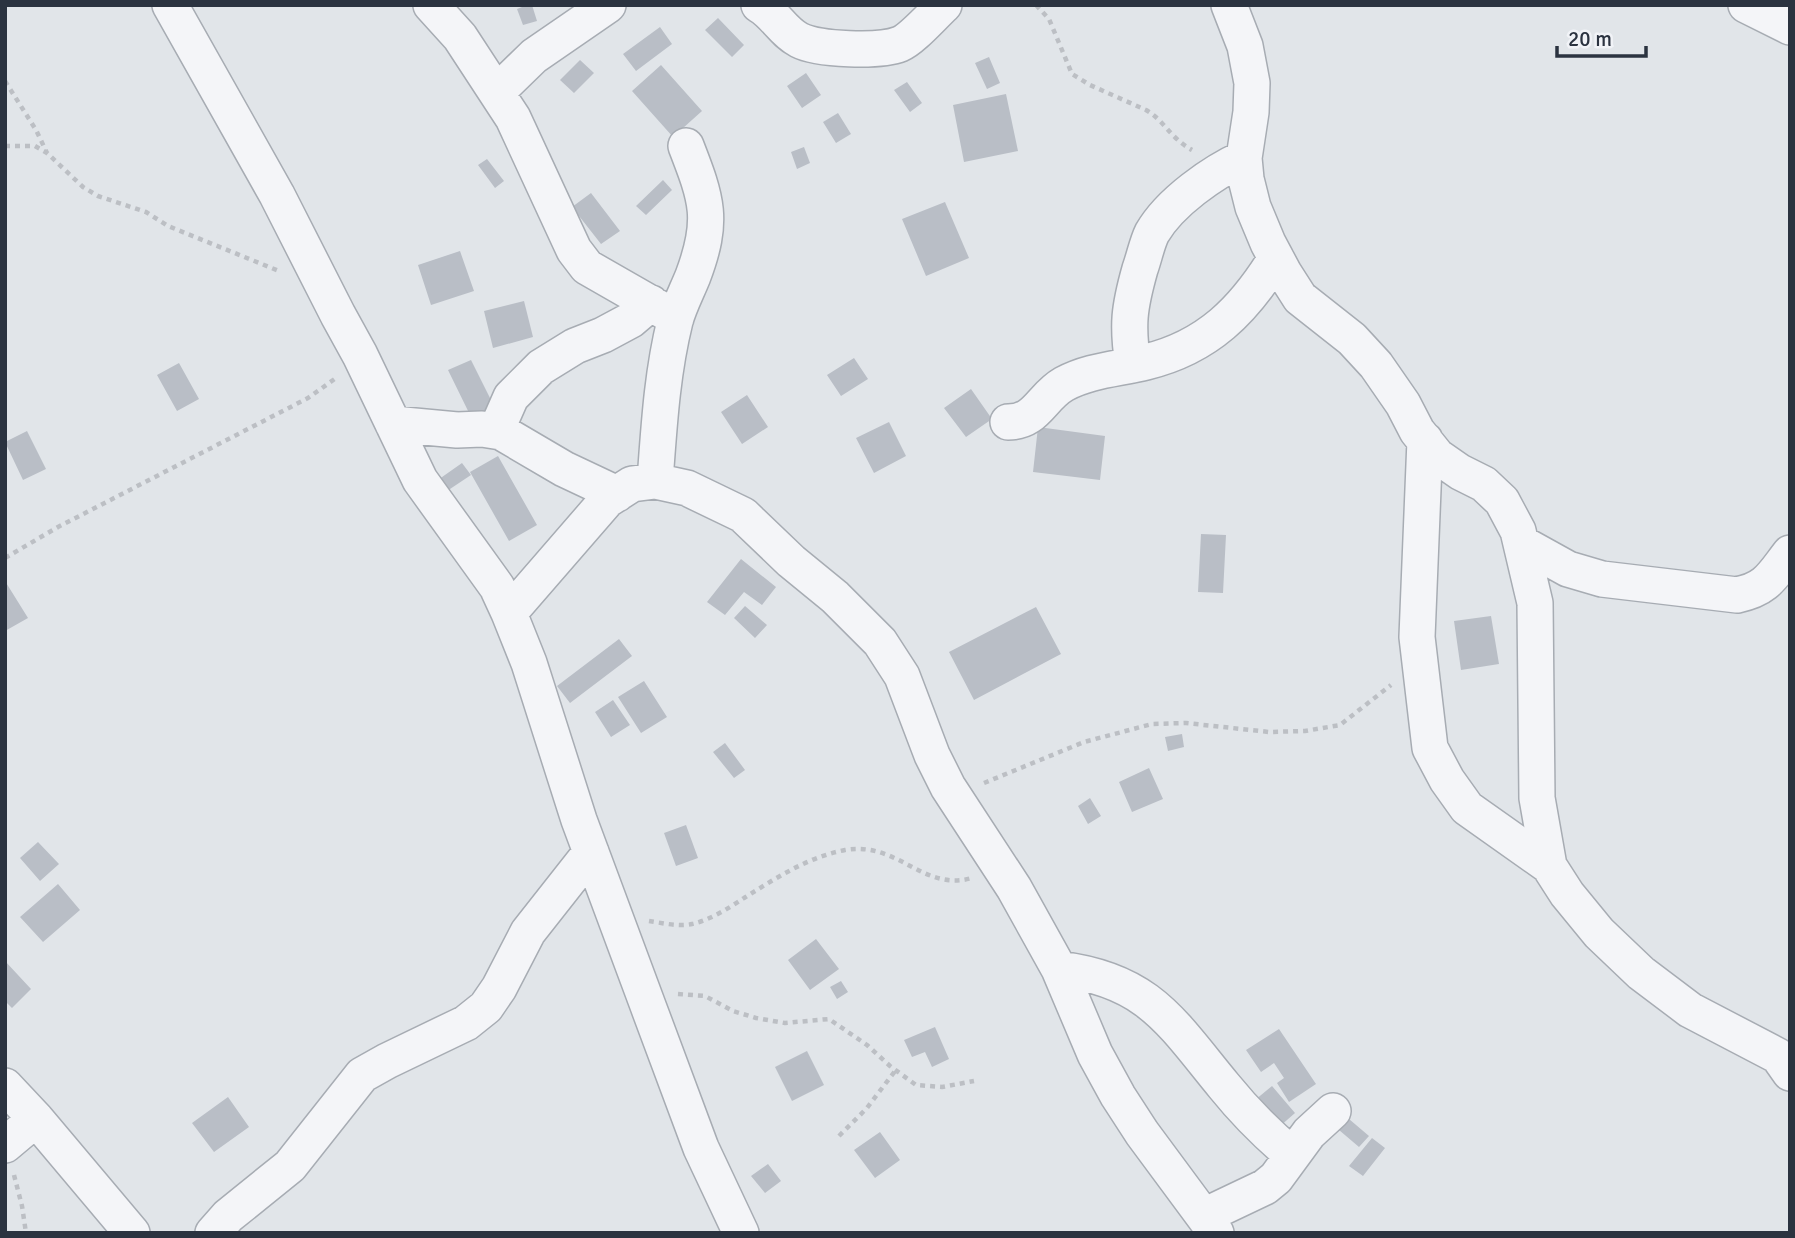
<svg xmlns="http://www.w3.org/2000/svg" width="1795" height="1238" viewBox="0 0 1795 1238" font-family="Signika,sans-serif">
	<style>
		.building { fill: #b9bec6 }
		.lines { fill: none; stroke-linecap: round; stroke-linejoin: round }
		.street-casing { stroke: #a7acb3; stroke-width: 38 }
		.path { stroke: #bcbfc4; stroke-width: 4.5; stroke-dasharray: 5 5; stroke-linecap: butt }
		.street { stroke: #f4f5f8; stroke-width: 35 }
	</style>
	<rect width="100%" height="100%" fill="#e1e5e9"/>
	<path class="building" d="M527,5h5l5,16 -14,4 -6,-16z
		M718,18l26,27 -12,12 -27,-27z
		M660,27l12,17 -36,27 -13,-17z
		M989,57l11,26 -13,6 -12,-26z
		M580,60l14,13 -20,20 -14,-13z
		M661,65l41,46 -29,26 -41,-46z
		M806,73l15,22 -19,13 -15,-22z
		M907,82l15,21 -12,9 -16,-22z
		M1006,94l12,57 -54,11 -11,-57z
		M838,113l13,21 -15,9 -13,-21z
		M804,147l6,16 -13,6 -6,-17z
		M487,159l17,22 -9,7 -17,-23z
		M663,180l9,10 -26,25 -10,-9z
		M591,193l29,38 -19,13 -29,-37z
		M945,202l24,56 -43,18 -24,-57z
		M460,251l14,40 -43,14 -13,-40z
		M524,301l9,36 -40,11 -9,-37z
		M854,358l14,21 -27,17 -14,-21z
		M471,360l24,48 -23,11 -24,-49z
		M179,363l20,36 -22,12 -20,-36z
		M971,389l21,30 -26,18 -22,-29z
		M747,395l21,32 -26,17 -21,-32z
		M889,422l17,34 -32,17 -18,-35z
		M1038,427l67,9 -5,44 -67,-8z
		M27,431l19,38 -23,11 -18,-38z
		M498,456l39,69 -28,16 -39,-69z
		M462,463l9,12 -27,18 -9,-11z
		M1201,534l25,1 -3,58 -25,-1z
		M741,559l35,28 -14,18 -18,-13 -19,23 -18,-13z
		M5,581l23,37 -23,13z
		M745,606l22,19 -12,13 -21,-20z
		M1036,607l25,47 -87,46 -25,-48z
		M1491,616l8,48 -38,6 -7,-49z
		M619,639l13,17 -62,47 -13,-17z
		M644,681l23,36 -26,16 -23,-36z
		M613,700l17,25 -19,12 -16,-25z
		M1182,734l2,13 -16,4 -3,-14z
		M725,743l20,27 -11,8 -21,-26z
		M1149,768l14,31 -31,13 -13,-30z
		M1090,798l11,18 -13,8 -10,-18z
		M686,825l12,33 -22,8 -12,-33z
		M38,842l21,22 -19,17 -20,-23z
		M58,884l22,26 -37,32 -23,-25z
		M816,939l23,30 -29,21 -22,-30z
		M5,961l26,28 -19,19 -7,-7z
		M841,981l7,11 -11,7 -7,-12z
		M935,1027l14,32 -17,8 -7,-15 -13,5 -8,-17z
		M1279,1029l37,55 -27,18 -12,-19 7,-5 -10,-15 -13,9 -15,-22z
		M807,1051l17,34 -32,16 -17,-34z
		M1272,1086l23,27 -16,14 -24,-27z
		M228,1097l21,30 -35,25 -22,-29z
		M1349,1119l20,17 -10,11 -20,-17z
		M880,1132l20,28 -25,18 -21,-28z
		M1372,1138l13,10 -22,28 -14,-10z
		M768,1164l13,17 -16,12 -14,-17z"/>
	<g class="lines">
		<defs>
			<path id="street" d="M170,5l107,190 61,120 22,40 60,125 77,107 12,26 20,50 50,157 68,183 54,145 40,85
				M431,5l29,32 53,81 61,132 13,17 89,51
				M759,5c16,9 24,27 40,35 19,10 81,12 101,4 12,-5 33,-29 44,-39
				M1229,5l16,41 7,37 -1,29 -7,46 2,21 7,28 15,36 16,30 16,25 52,41 24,26 27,39 14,27 20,25 23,16 24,12 18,17 16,30 17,72 2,195 12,68 18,28 32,39 42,40 49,37 88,46 12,17
				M1746,5l44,22
				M497,92l37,-36 74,-51
				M1133,365c-6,-40 -4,-57 7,-96 4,-11 7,-26 12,-36 18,-31 61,-61 92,-75
				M1008,422c29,0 33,-25 56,-38 26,-14 54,-15 82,-22 62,-15 98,-52 130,-104
				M393,424l64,6 25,-1 19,3 63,37 53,25
				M496,431l15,-34 30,-30 34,-21 28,-11 28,-15 20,-17
				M1425,440l-8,197 13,111 17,32 20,28 82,58
				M655,481c4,-54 7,-108 20,-160 4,-15 12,-30 18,-45 21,-56 14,-76 -7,-130
				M1521,543l47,26 34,10 135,16c30,-6 35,-19 53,-42
				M509,613l98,-113 25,-16 23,-3 32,7 56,27 48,46 44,36 45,45 22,34 30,79 16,32 66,101 45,81 36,85 23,42 24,37 74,100
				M1059,969c90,11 112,53 165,117 21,26 43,48 68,69
				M5,1086l31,33 96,114
				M5,1145l31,-26
				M1204,1216l61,-29 11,-9 33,-45 24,-22
				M213,1233l15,-17 62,-50 72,-91 25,-14 79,-38 20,-16 13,-19 29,-56 63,-80"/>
		</defs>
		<use href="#street" class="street-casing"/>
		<path class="path" d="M1036,5l13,14 23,55 18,11 56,25c19,11 24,28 46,40
			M5,81l31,49 11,23
			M5,146h30l12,7 36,34 15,9 48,16 22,14 111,45
			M5,558l53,-31 250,-129 28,-20
			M984,783l100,-41 68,-18 34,-1 83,9 36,-1 35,-6 51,-40
			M649,921c13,2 31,6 43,3 18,-4 37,-16 52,-26 32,-20 64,-41 101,-48 54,-9 77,42 127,28
			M678,994l27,2 28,15 23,7 29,5 44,-4 38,26 23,21 26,19 26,2 32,-6
			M839,1136l28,-28 28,-37
			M14,1175l8,31 4,27"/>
		<use href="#street" class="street"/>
	</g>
	<rect width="1795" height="1238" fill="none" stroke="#2b3340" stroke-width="14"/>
	<path d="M1557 46v10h89v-10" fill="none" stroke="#2b3340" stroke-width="3.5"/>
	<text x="1568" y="46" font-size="21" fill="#2b3340" stroke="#f1f3f7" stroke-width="5" paint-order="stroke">20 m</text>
</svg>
